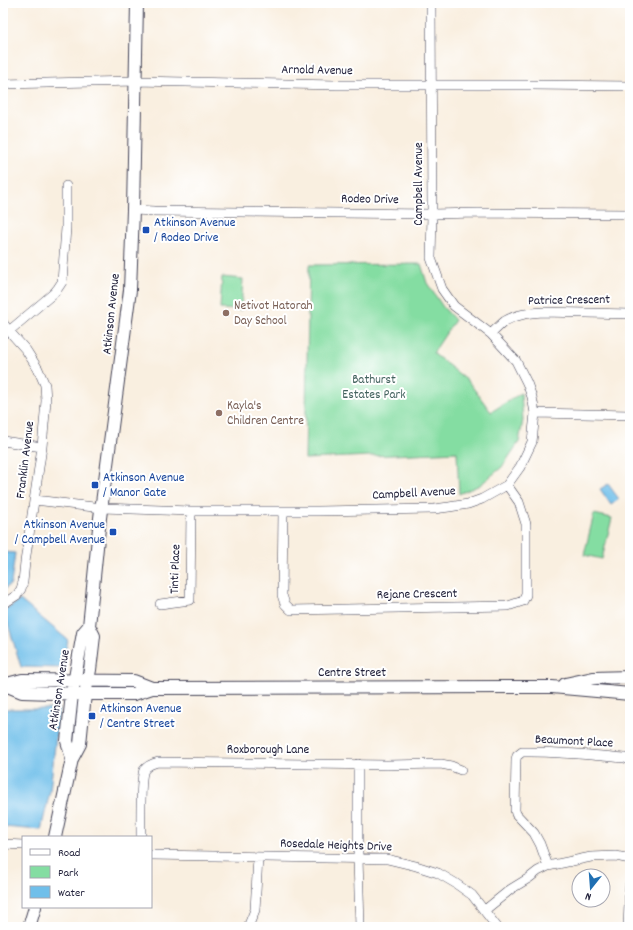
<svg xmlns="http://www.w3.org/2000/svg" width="633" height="930" viewBox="0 0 633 930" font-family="Dekko,sans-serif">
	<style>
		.green { fill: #84dda2; stroke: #53806e }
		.water { fill: #70bfea; stroke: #497092 }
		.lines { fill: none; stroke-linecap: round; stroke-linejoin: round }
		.street-casing { stroke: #424154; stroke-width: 10 }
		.secondary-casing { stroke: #424154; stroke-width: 14 }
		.street { stroke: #fff; stroke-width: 9 }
		.secondary { stroke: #fff; stroke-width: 12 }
		.transit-dot { fill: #1a4fb4; stroke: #fff; stroke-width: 1.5 }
		.education-dot { fill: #8d6e63; stroke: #fff; stroke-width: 1.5 }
		.labels { text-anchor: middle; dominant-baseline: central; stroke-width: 4; stroke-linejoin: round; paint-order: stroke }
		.street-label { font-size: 13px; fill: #22223b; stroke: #fff }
		.transit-label { font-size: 13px; fill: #164399; stroke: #fff; text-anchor: start }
		.education-label { font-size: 13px; fill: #785e54; stroke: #fff; text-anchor: start }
		.park-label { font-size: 13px; fill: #44635f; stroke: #fff }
	</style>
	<rect width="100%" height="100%" fill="#fff"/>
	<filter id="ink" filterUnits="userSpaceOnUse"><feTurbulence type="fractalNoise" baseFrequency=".025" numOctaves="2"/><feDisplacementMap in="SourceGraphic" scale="8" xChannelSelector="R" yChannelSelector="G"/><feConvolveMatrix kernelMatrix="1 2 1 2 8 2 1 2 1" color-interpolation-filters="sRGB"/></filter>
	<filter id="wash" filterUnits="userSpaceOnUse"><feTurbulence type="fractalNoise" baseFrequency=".012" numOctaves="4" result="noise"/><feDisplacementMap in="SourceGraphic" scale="16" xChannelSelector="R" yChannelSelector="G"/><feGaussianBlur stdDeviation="0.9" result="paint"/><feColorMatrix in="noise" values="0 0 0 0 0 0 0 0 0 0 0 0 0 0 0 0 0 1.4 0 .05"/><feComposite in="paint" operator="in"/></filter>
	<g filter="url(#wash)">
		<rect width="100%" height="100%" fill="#f9efe0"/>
		<path class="green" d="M421,264l6,19 16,24 12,13 -22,33 35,28 23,31 30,-19 2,27 -4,22 -17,25 -22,18 -21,9 -2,-42 -152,7 4,-194z
			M222,277l21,2 -2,31 -21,-1z
			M594,514l18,4 -10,41 -18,-4z"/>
		<path class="water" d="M608,484l11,15 -8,6 -11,-16z
			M3,552l12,1 -4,31 -8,6z
			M20,600l48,40 -6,28 -41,-1 -17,-56z
			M3,709h56l-9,82 -9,39 -38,-3z"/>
	</g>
	<g filter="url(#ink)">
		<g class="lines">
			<defs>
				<path id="street" d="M3,84l132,-3 202,4h194l99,1
					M133,210l21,1 278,3 46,-1 152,1
					M3,323l6,8 17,19 12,19 7,16 1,16 -4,46 -17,115 -2,20 -2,7 -4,6 -14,9
					M9,331l45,-38 4,-5 4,-6 4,-54v-42
					M491,334c4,-4 9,-9 14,-13 12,-7 25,-8 38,-9l87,2
					M535,413l95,2
					M3,441l39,6
					M35,500l67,8 89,3h127l116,-2 15,-2 19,-3 14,-5 25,-14 13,-18 12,-25 3,-29 -3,-16 -5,-14 -11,-22 -25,-27 -37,-28 -12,-17 -11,-31 1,-44 -1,-211
					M283,511l-1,84 3,9 6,6 217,-4 15,-5 3,-6v-71l-7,-22 -12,-17
					M160,604l30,-4 1,-89
					M358,764v94l2,69
					M141,837c0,-12 -1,-60 3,-67 3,-4 10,-7 14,-8l229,3 54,-1 10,2 10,4
					M3,844l20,1
					M151,855l236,4 29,7 22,7 17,10 17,12 25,32
					M548,866l-8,-22 -6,-11 -18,-19 -1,-4 1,-51 1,-3 5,-4c35,-1 69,3 103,6l5,2
					M485,910l26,-21 18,-11 9,-7 10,-5 43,-9 25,-1 14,3
					M248,927l7,-17 3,-53
					M628,927l2,-46"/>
				<path id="secondary" d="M565,684l28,-6 37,-1
					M3,685l19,-5 112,1 18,7
					M5,685l17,7 63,2h49l18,-6 400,-1 78,7
					M72,759l-5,-18 5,-47 11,-61 6,-7
					M55,837l17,-78 8,-15 5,-50 5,-24 4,-34 -5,-10 11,-108 30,-228 3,-80 4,-207
					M29,927l6,-20"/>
			</defs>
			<use href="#street" class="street-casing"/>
			<use href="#secondary" class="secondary-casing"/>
			<use href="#street" class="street"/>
			<use href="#secondary" class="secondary"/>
		</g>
	</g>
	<g class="transit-dot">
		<rect x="142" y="226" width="8" height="8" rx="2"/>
		<rect x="91" y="481" width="8" height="8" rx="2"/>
		<rect x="109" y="528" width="8" height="8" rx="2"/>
		<rect x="88" y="712" width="8" height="8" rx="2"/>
	</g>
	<g class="education-dot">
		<circle cx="226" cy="313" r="4"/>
		<circle cx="219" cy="413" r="4"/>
	</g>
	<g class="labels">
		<g class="street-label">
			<text transform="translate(317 71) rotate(1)">Arnold Avenue</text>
			<text transform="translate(419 184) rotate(-90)">Campbell Avenue</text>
			<text transform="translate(370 200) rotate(1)">Rodeo Drive</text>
			<text transform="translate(569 301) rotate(-1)">Patrice Crescent</text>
			<text transform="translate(112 314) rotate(-84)">Atkinson Avenue</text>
			<text transform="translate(26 460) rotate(-83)">Franklin Avenue</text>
			<text transform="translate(414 494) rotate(-3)">Campbell Avenue</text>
			<text transform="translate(176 569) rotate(-88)">Tinti Place</text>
			<text transform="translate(417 595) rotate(-1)">Rejane Crescent</text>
			<text x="352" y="673">Centre Street</text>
			<text transform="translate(60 690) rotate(-81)">Atkinson Avenue</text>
			<text transform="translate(574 742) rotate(3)">Beaumont Place</text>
			<text x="268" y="750">Roxborough Lane</text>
			<text transform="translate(336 846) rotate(2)">Rosedale Heights Drive</text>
		</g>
		<g class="transit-label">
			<text x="154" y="223">Atkinson Avenue<tspan x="154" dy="15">/ Rodeo Drive</tspan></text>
			<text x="103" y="478">Atkinson Avenue<tspan x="103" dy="15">/ Manor Gate</tspan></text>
			<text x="105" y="525" text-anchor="end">Atkinson Avenue<tspan x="105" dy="15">/ Campbell Avenue</tspan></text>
			<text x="100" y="709">Atkinson Avenue<tspan x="100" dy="15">/ Centre Street</tspan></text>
		</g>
		<g class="education-label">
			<text x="234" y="306">Netivot Hatorah<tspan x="234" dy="15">Day School</tspan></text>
			<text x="227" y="406">Kayla's<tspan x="227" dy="15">Children Centre</tspan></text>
		</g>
		<g class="park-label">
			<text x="374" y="380">Bathurst<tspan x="374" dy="15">Estates Park</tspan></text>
		</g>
	</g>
	<rect width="633" height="930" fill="none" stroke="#fff" stroke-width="16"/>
	<rect x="22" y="836" width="130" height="72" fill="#ffffff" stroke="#a7a7b1"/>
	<rect x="30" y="849" width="20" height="6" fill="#ffffff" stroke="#a7a7b1"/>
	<text x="58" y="856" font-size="12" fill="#22223b">Road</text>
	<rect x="30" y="866" width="20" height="12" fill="#84dda2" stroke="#a7a7b1"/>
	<text x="58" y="876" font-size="12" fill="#22223b">Park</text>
	<rect x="30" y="886" width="20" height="12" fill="#70bfea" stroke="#a7a7b1"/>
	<text x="58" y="896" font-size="12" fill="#22223b">Water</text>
	<g transform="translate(591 888) rotate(197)"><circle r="19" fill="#ffffff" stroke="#a7a7b1"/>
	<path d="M0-3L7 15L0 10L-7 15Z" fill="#1f6fb2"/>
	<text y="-6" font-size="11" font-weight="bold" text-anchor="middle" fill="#22223b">N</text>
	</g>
</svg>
